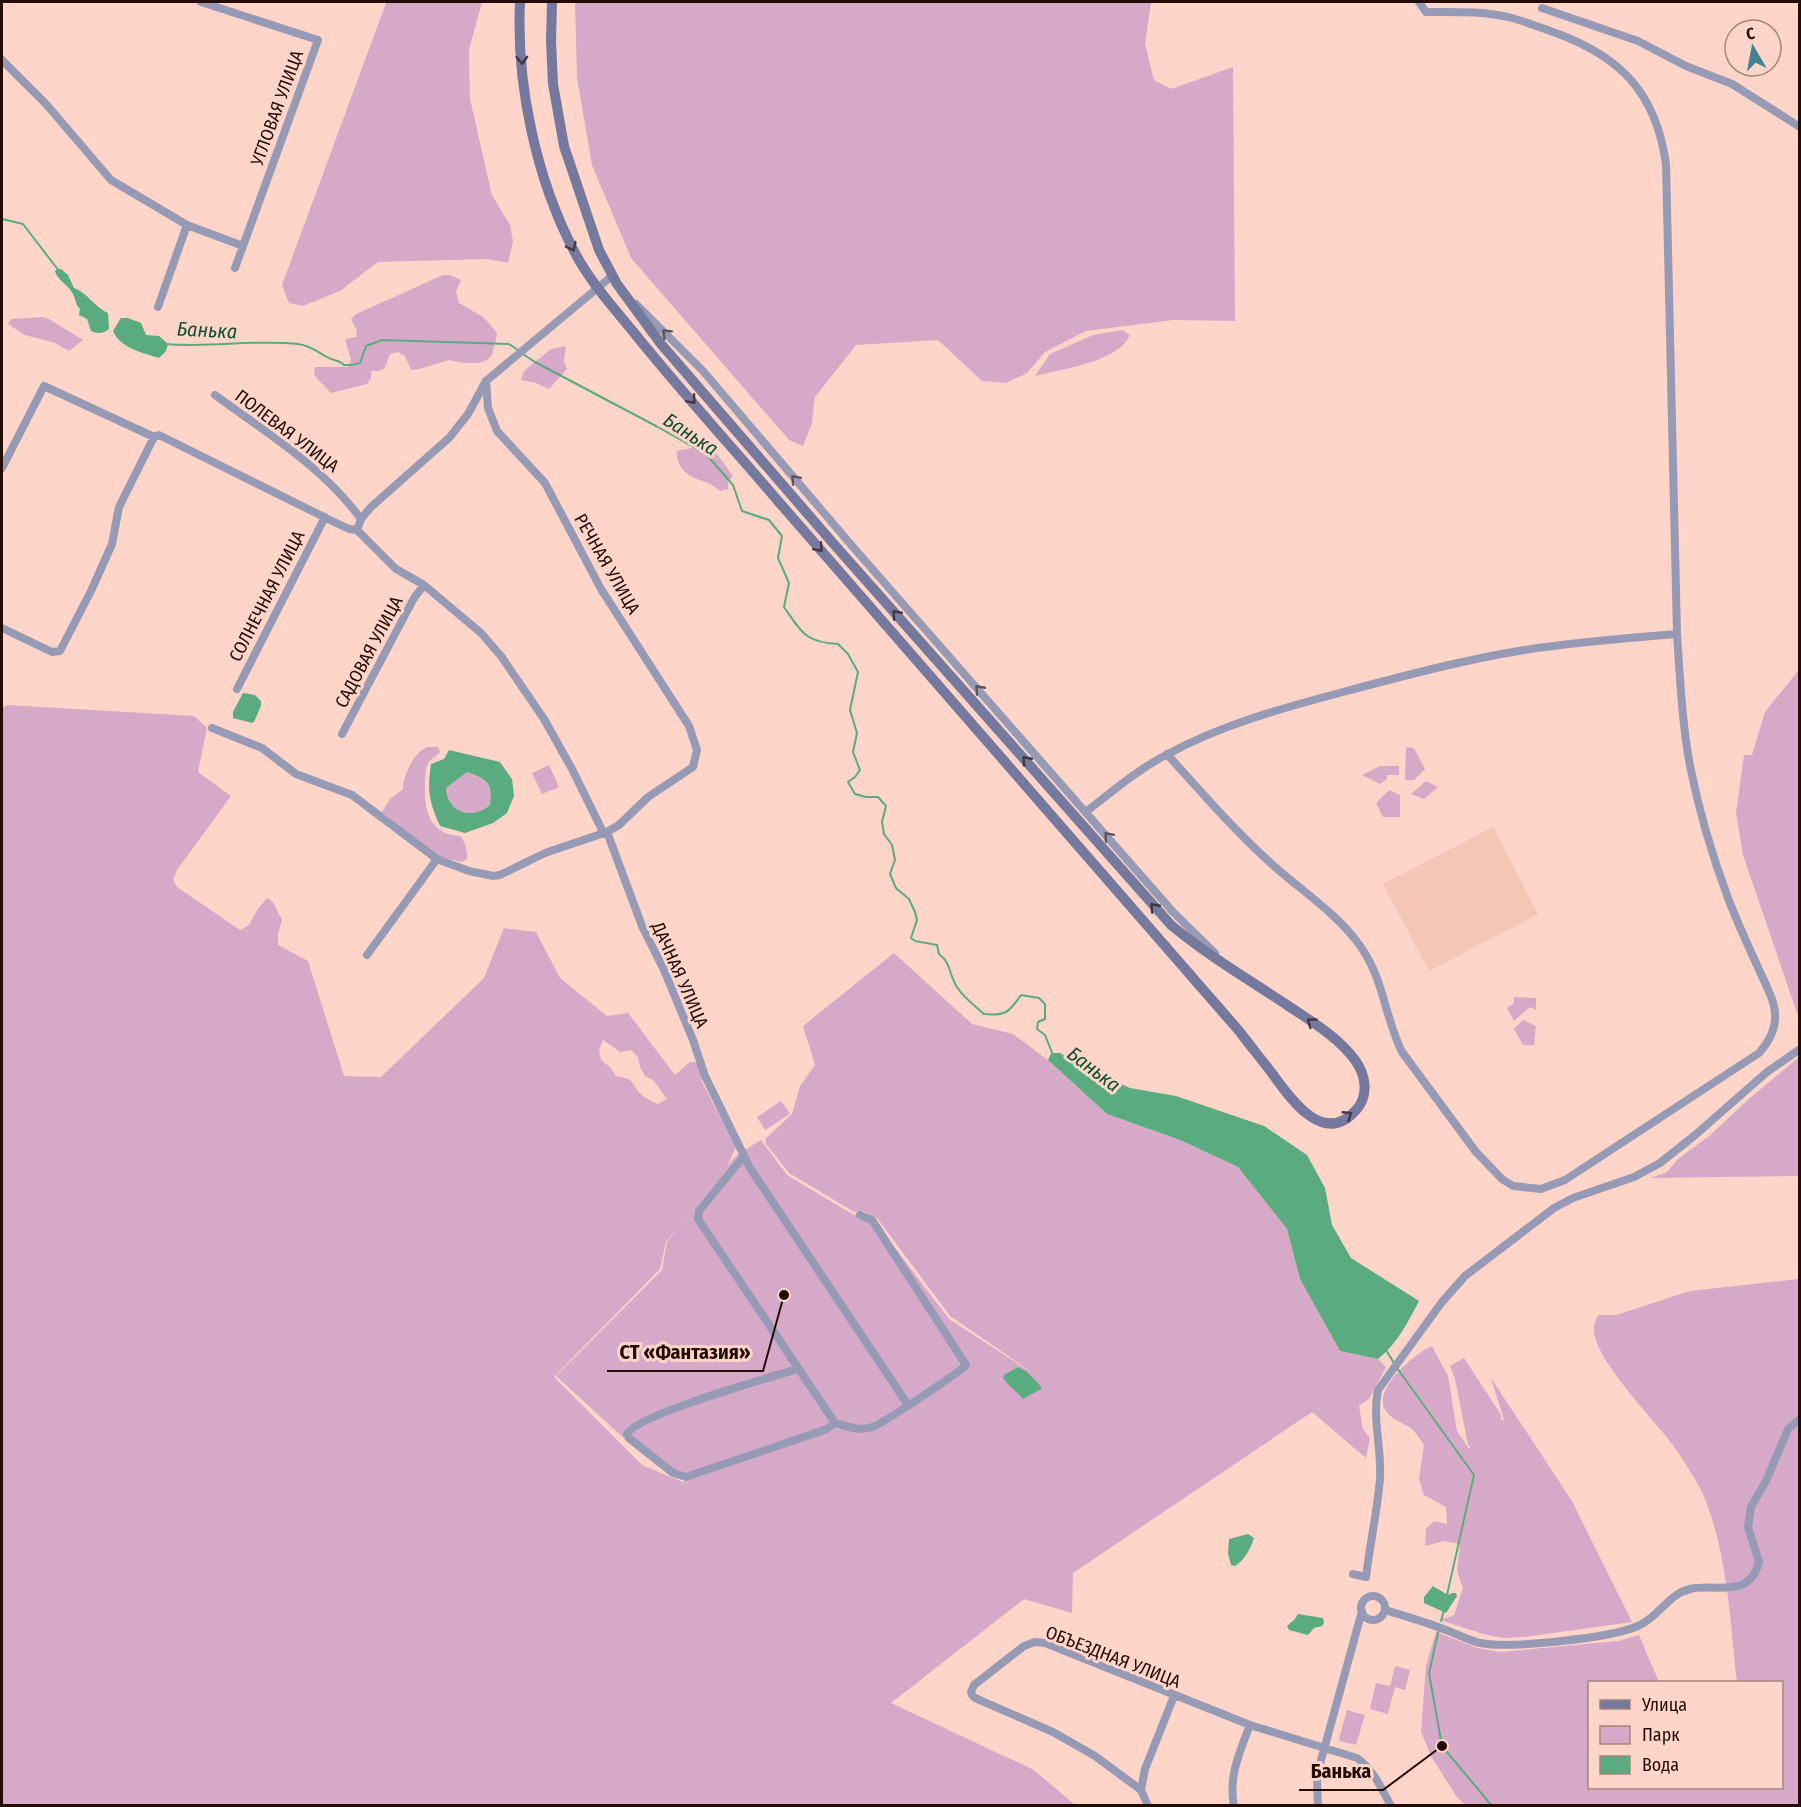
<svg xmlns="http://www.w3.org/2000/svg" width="1801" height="1807" viewBox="0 0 1801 1807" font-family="'Fira Sans Condensed',sans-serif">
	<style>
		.built { fill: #f4c6b8 }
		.green { fill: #d7a9c8; fill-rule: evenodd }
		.water { fill: #5bab80; fill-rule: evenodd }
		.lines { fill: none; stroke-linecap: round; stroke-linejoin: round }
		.stream { stroke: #5bab80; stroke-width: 2 }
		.street { stroke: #969ab4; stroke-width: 8 }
		.secondary { stroke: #74799d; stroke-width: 10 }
		.oneway { stroke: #433842 }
		.oneway2 { stroke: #5c545d }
		.labels { text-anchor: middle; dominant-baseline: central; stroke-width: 6; stroke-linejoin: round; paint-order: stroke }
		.street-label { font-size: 18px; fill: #230d06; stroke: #fed5c8 }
		.water-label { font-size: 20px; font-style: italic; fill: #0f4f31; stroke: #fed5c8 }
		.leader { fill: none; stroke: #230d06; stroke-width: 2 }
		.callout-dot { fill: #230d06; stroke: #fed5c8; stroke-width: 2 }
		.callout-label { font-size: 20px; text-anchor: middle; font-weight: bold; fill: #230d06; stroke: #fed5c8; stroke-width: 6; stroke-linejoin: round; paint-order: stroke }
	</style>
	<rect width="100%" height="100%" fill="#fed5c8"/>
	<path class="built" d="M1493,827l45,87 -109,57 -46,-87z"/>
	<path class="green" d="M384,2h98l-13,48 1,49 22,96 18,30 3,16 -5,22 -21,-4 -109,3 -38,29 -37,15 -14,-3 -7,-18 104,-282z
		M575,2h576l-6,42 9,36 17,9 62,-22 2,254 -62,-1 -87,11 -41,21 -18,21 -21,10 -24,-2 -44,-41 -82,5 -41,52 -3,26 -9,23 -14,-6 -158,-182 -39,-93 -15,-87z
		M443,275h7l11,5 -5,11 3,12 24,14 13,14 1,4 -5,20 -5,5 -8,3h-15l-15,-3 -30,9 -8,1 -6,-14 -7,-4 -8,2 -5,14 -6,3h-8v7l-4,6 -36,9 -17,-18 1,-8h33l3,-7 -6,-21 11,-2 1,-6 -6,-12 5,-5z
		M43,317l6,2 34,21 -14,11 -14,-8 -30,-8 -17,-11 3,-5z
		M1122,330l8,5c-11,27 -69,34 -95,41l15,-22 43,-19z
		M566,346l-2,15 3,8 -18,20 -13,-6 -15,-3 3,-9 27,-22z
		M708,445l6,5 19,26 -5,6v7l-8,2c-15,-15 -43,-9 -43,-40z
		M1798,671h2l-1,348 -56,-164 -7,-42 8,-58h8l13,-43z
		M8,705l186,11 13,12 -9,44 33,24 -54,74 -4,10 4,7 63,43 9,-5 8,-15 10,-12 6,4 9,18 -4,14v11l30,16 36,115 37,1 103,-99 20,-50 32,4 24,46 47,38 21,-3 47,62 15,-13h8l4,20 34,65 -9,19 11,-12 23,-14 26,35 67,40 9,-3 10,7 76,100 91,59 -90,-62 -73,-98 -14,-7 -9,1 -65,-39 -23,-29v-6l26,-24 8,-28 15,-21 -12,-39 91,-73 78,71 41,10 35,26 59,54 73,26 58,27 49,62 13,50 40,72 38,8 8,8 -17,32 -10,7 4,23 7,9 -4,20 -54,-46 -239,161 -1,40 -48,-14 -133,104 143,67 41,35 -1073,1v-1098zM603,1040l17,12 11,-2 7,7 2,10 5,9 9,5 13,18 -9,5c-6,-3 -13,-5 -18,-11 -10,-11 -5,-14 -24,-17l-6,-9 -9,-7 -2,-10zM686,1217l-19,25 -5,28 -106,106 72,66 56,38 141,-47 -142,49 -41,-17 -88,-88 106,-108 6,-27z
		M428,747h10l2,5c-4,4 -11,8 -13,14 -2,5 -2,13 -2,19 -1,27 5,49 35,51 5,5 8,16 7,23l-5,3 -24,-6 -56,-44 8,-13 13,-10c0,-13 11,-38 25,-42z
		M1406,747l8,1 11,21 -11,11h-9z
		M549,765l10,22 -17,7 -10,-21z
		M1380,766h19v9h-12v4l-7,5 -18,-9z
		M467,772c20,9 26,10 23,33 -19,15 -42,9 -44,-17z
		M1426,781l12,6 -14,12 -13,-5z
		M1389,790l11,5v22h-17l-7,-14z
		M1514,997l22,1v12l-6,-3 -16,14 -7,-13 7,-5z
		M1523,1020l13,6 -2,19h-11l-9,-16z
		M1799,1057v119l-148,2 16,-6 11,-13 31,-23 41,-38z
		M781,1101l9,13 -25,16 -8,-13z
		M1799,1279v526h-334l-8,-8 -25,-39 -11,-26 5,-67 10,-33 42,16 22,4 118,-11 21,-6 20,47h-69v106h192v-106h-45c-7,-59 -10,-137 -36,-192 -8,-15 -19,-32 -29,-46 -18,-25 -80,-87 -78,-116 0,-4 3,-10 4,-13h18l74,-24z
		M1432,1346l16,30 9,55 12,18 2,-2 -3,-2 -13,-66 -5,-13 14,-8 36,55 2,8 2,-1 -13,-42 81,123 60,121 -107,15 -22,1 -20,-4 -43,-14 14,-5 9,-27 -6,-17 3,-27 -16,-3 -19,5 1,-17 8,-8 13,3 -1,-17 -22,-12 -5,-16 5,-34c-3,-4 -7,-11 -11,-15 -9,-8 -23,-10 -29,-22 -9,-21 31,-55 48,-62z
		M1395,1666l15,4 -5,20 -10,-3 -7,27 -18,-5 6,-26 14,3z
		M1347,1710l18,5 -9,30 -16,-4 -1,-2z"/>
	<path class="water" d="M57,269h4l7,6 6,13c14,5 20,19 34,25l1,16c-5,5 -12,5 -18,2l-4,-12 -8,-4 1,-6c-6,-6 -4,-12 -9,-18 -5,-8 -13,-10 -16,-20z
		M121,318h7l13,5 5,12 13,1 9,8 -2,7 -7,7c-16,-5 -39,-10 -46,-27z
		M243,693l12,2 6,6v5l-7,16 -2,1 -19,-5v-6z
		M449,750l51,12 12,17 2,17 -7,17 -14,10 -28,10 -25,-7c-11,-25 -13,-34 -9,-62l13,-5zM467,772c20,8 26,10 23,33 -18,15 -42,9 -44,-17z
		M1051,1053h9l27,16 43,19 46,8 88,30 43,29 18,33 7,37 19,33 68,43c-11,21 -22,43 -41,58l-38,-8 -40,-72 -13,-50 -49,-62 -58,-27 -73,-26 -59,-54z
		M1018,1367l9,5 14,14v3l-18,10c-6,-8 -14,-12 -20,-21l1,-3z
		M1248,1534l6,4c-3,10 -10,23 -19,28l-4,-1 -3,-11 1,-15z
		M1433,1586l15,9 4,-2h4l1,3 -11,17 -22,-10v-6z
		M1298,1614l25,4 1,5 -2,3 -8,2 -6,7 -19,-5 -2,-4 8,-7z"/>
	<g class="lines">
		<path class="stream" d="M2,219l21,5 36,47
			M167,344c44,4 87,-5 131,0 11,1 20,8 29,13 6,4 12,2 17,8h7l9,-2 6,-17 16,-6 127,4 9,6
			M523,354l12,8 121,64 50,28 27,31 9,26 27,9 13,16 -4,22 11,25 -5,24c18,26 21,35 54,37l10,10 10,18 -8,38 7,23 -4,19 7,18 -5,7 -7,5 7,12 11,3h12l8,9 -4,16 2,12 8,11 3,15 -5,14 6,14 13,11 6,13 2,8 -6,18 4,3 22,4 2,9c13,10 9,19 18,33 6,10 18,19 27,27 21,2 25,-1 37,-19l18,3 6,6v15l-7,3 -1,7 8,6 8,20
			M1386,1350l8,13
			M1397,1368l77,107 -27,120
			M1441,1621l3,-11
			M1439,1629l-10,44 13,73 50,60"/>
		<path class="street" d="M201,2l117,38 -83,228
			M1542,8l96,33 48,25 46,18 68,43
			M2,60l44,44 65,76 76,45 56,21
			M636,304l67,67 150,176 320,365 42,41
			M158,307l29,-82
			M215,395c52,38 108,72 146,124
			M2,468l42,-82 110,51 5,-2 171,85 19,9 8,1 39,39 28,16 57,48 20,23 43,63 28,50 31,63
			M357,530l4,-11 10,-12 78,-69 19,-24 18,-33 126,-105
			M2,628l50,24 8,-1 31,-60 21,-47 7,-37 35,-70
			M237,689l88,-172
			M212,728l50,20 34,26 56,21 85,64 32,12 24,5 7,-1 45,-22 62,-21 12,-7 29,-28 45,-30 4,-17 -8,-24 -88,-137 -56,-106 -48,-52 -9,-23 -2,-27
			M342,734l72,-136 10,-13
			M1167,754c34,38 69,78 107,112 28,25 62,47 84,77 26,34 26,73 44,109l74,100 26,27 11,7 28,3 24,-9 194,-127c16,-18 21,-36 11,-59 -14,-32 -30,-64 -42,-96 -16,-43 -29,-87 -38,-132 -8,-43 -10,-88 -13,-132l-11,-470c-10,-71 -45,-107 -110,-131 -15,-5 -29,-11 -44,-15 -28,-7 -57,-6 -86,-6l-7,-10
			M1087,811c26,-20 51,-42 81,-57 55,-30 115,-46 175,-62 60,-16 120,-32 181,-42 51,-8 102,-12 153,-16
			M607,832l35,94 22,44 29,70 12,36 45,92 158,237
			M367,955l70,-96
			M744,1156l-45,55 -1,8 137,204c13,4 25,8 37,4 9,-2 89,-56 94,-62l-94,-145 -12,-5
			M798,1369c-27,8 -162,46 -171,65l2,4 44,35 13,4 141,-48 8,-6
			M1353,1574l13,3c4,-33 11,-65 14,-98 2,-30 -8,-59 -2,-89l64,-88 23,-26 89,-68 19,-10 61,-21 26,-14 34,-27 73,-64 33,-23
			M1361 1608a12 12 0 1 1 24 0a12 12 0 1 1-24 0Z
			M1385,1610c20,6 41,12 61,20 11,4 22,10 34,13 29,6 131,-5 158,-17 20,-8 30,-32 52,-37 26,-6 59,11 69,-27l-11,-35 3,-20 15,-26 22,-52 12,-10
			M1141,1790l-46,-34 -42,-24 -78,-34 -3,-3 -1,-3 3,-7 50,-39 11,-4 10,1 205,82 107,33c17,12 24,30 34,48
			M1148,1806l-7,-16 4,-21 29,-73
			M1234,1806c-6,-29 6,-55 16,-81
			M1318,1806l-1,-24 3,-18 42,-153"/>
		<path class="secondary" d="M520,2c-4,82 16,176 54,249 16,31 40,57 61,83 46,57 96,112 143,167 154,177 308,354 462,531 11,15 23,29 34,44 17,23 50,71 82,34 13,-14 10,-35 -1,-50 -17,-23 -44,-39 -68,-55 -39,-26 -80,-50 -116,-80l-339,-383 -171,-198 -44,-60 -18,-34 -35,-104 -11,-62 -2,-43 1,-39"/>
	</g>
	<defs><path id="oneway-chevron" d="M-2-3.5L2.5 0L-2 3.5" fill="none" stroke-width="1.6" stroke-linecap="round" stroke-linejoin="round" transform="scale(1.5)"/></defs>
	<g class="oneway">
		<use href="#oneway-chevron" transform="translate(522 60) rotate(88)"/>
		<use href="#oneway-chevron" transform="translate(572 247) rotate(64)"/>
		<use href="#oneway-chevron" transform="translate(692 400) rotate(49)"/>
		<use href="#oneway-chevron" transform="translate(819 548) rotate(49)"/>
		<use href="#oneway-chevron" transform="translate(896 614) rotate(-132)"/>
		<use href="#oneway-chevron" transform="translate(1026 760) rotate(-132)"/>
		<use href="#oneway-chevron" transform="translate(1154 907) rotate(-132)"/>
		<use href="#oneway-chevron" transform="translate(1311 1022) rotate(-144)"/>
		<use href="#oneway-chevron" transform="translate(1348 1115) rotate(-33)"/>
	</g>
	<g class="oneway2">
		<use href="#oneway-chevron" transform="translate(666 333) rotate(-135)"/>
		<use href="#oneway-chevron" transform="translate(795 479) rotate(-131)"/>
		<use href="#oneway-chevron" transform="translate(979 689) rotate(-132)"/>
		<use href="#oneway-chevron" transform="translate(1108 836) rotate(-131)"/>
	</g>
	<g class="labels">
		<g class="street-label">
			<text transform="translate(277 108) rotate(-70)">УГЛОВАЯ УЛИЦА</text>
			<text transform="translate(287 431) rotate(37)">ПОЛЕВАЯ УЛИЦА</text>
			<text transform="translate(607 564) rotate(60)">РЕЧНАЯ УЛИЦА</text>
			<text transform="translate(267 596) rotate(-63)">СОЛНЕЧНАЯ УЛИЦА</text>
			<text transform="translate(369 652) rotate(-62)">САДОВАЯ УЛИЦА</text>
			<text transform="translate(680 975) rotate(66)">ДАЧНАЯ УЛИЦА</text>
			<text transform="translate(1113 1657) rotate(21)">ОБЪЕЗДНАЯ УЛИЦА</text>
		</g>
		<g class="water-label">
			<text transform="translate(207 330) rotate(3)">Банька</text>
			<text transform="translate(691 434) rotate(33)">Банька</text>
			<text transform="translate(1094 1069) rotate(37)">Банька</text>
		</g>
	</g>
	<path class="leader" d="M784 1295L763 1371H607M1442 1746L1383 1790H1299"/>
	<g class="callout-dot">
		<circle cx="784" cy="1295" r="6"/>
		<circle cx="1442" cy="1746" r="6"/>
	</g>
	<g class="callout-label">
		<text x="685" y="1359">СТ «Фантазия»</text>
		<text x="1341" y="1778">Банька</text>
	</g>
	<rect width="1801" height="1807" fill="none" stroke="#230d06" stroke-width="6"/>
	<rect x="1588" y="1681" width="195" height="108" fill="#fed5c8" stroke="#a6857a" stroke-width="1.5"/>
	<rect x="1600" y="1700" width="30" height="9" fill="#74799d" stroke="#a6857a" stroke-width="1.5"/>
	<text x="1642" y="1711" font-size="18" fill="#230d06">Улица</text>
	<rect x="1600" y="1726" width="30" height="18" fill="#d7a9c8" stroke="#a6857a" stroke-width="1.5"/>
	<text x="1642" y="1741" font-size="18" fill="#230d06">Парк</text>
	<rect x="1600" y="1756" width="30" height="18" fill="#5bab80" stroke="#a6857a" stroke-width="1.5"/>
	<text x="1642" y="1771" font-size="18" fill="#230d06">Вода</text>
	<g transform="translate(1753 48) rotate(350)"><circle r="28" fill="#fed5c8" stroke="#a6857a" stroke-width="1.5"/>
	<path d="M0-4.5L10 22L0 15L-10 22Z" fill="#418395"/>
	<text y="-9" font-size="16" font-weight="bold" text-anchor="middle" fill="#230d06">С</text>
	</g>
</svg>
